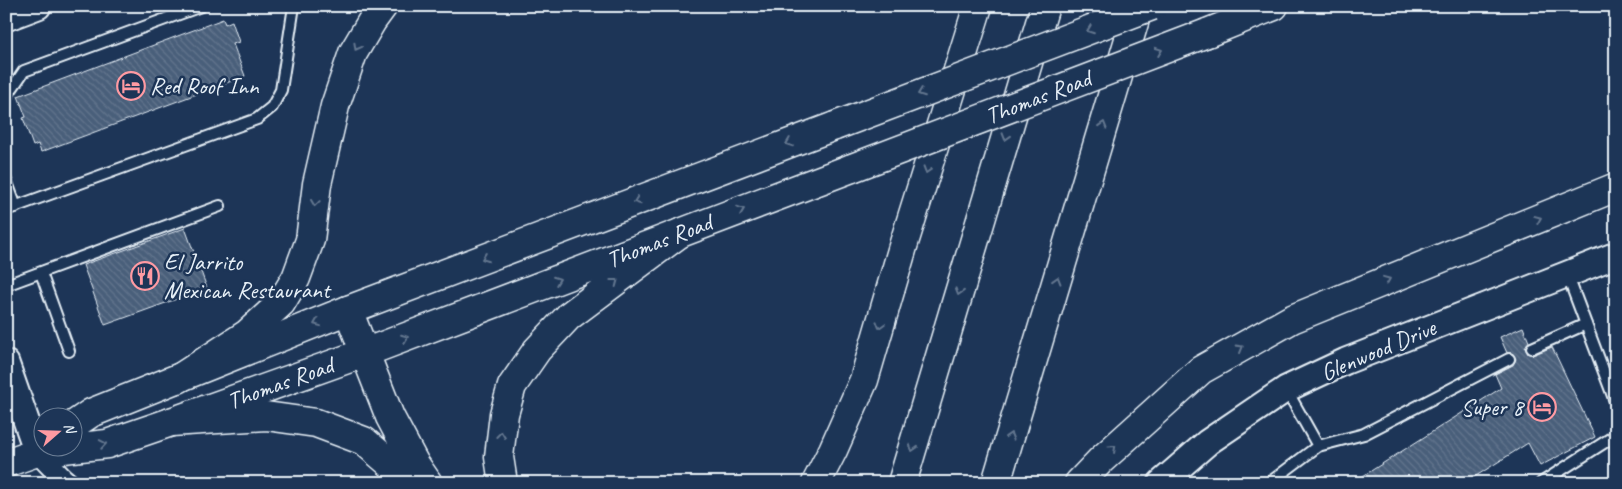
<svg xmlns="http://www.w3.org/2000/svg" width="1622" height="489" viewBox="0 0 1622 489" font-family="Caveat,sans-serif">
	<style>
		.building { fill: url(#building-back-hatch); stroke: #e8f1f8 }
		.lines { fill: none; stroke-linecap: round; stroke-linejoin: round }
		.service-casing { stroke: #e8f1f8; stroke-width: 14 }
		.minor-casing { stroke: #e8f1f8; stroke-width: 24 }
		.tertiary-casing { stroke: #e8f1f8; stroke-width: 29 }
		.secondary-casing { stroke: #e8f1f8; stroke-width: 31 }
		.motorway-casing { stroke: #e8f1f8; stroke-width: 31 }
		.service { stroke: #1d3557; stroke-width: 10 }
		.minor { stroke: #1d3557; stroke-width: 20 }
		.tertiary { stroke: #1d3557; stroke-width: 25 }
		.secondary { stroke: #1d3557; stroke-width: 28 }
		.motorway { stroke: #1d3557; stroke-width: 28 }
		.secondary-bridge-casing { stroke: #e8f1f8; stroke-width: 31; stroke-linecap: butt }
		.secondary-bridge { stroke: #1d3557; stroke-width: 28 }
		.oneway { stroke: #64778f }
		.labels { text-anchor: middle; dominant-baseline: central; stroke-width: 5; stroke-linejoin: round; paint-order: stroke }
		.poi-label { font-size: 24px; fill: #e8f1f8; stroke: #1d3557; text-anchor: start }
		.street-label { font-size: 24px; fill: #e8f1f8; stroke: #1d3557 }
	</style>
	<defs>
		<pattern id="building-back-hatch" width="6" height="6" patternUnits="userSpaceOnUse" patternTransform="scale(1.25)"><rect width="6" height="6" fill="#495e7a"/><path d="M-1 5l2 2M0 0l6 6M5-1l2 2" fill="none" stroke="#63768e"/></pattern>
	</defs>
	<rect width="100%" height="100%" fill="#1d3557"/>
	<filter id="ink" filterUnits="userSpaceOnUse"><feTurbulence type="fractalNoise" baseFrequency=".02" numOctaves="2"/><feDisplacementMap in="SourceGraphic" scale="10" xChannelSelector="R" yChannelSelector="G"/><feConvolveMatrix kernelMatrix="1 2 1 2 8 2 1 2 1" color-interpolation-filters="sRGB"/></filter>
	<g filter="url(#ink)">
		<path class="building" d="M223,19l2,5 7,-3 7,21 -6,2 12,32 -204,76 -3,-8 -5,2 -10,-28 3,-1 -8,-21z
			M185,228l22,60 -102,37 -22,-60z
			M1523,327l6,15 -4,6 3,6h7l17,-7 43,90 -55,29 -12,-23 -63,40h-113l149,-95 -6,-14 18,-9 3,-6 -3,-5 -6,-1 -7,-16z"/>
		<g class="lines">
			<defs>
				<path id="service" d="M6,97l18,-26 177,-65
					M6,180l10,27
					M6,210l251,-91 15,-12 9,-17 13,-84
					M41,273l28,78
					M1567,274l49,130
					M6,285l214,-79
					M1532,348l54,-24
					M1286,389l32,57 46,-12 145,-75
					M1269,483l49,-37
					M1541,483l75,-48"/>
				<path id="minor" d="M37,452l25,26 6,5"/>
				<path id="tertiary" d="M6,18l32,-12
					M6,363l31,89
					M1161,483l47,-41 78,-53 60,-28 270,-106"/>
				<path id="secondary" d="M1207,33l67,-27
					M72,426l19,-13 257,-103 487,-184
					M6,463l31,-11 70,-8 64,-22 193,-69 488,-185"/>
				<path id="motorway" d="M348,310l42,107 25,47 13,19
					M178,379l69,-45 34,-31 15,-25 14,-38 7,-56 18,-78 18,-53 19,-32 11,-15
					M171,422l95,-6 50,7 48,18 49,42
					M503,483l-4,-26 5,-43 8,-28 25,-36 32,-34 111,-83
					M816,483l17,-33 31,-70 40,-137 74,-237
					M902,483l143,-477
					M996,483l143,-477
					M1079,483l22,-23 100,-90 91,-51 324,-132"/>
			</defs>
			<use href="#service" class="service-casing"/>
			<use href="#minor" class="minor-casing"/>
			<use href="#tertiary" class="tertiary-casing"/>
			<use href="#secondary" class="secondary-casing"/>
			<use href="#motorway" class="motorway-casing"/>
			<use href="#service" class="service"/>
			<use href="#minor" class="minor"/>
			<use href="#tertiary" class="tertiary"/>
			<use href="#secondary" class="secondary"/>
			<use href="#motorway" class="motorway"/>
			<defs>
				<path id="secondary-bridge" d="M835,126l317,-120
					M852,168l355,-135"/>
			</defs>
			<use href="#secondary-bridge" class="secondary-bridge-casing"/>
			<use href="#secondary-bridge" class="secondary-bridge"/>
		</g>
		<defs><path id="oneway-chevron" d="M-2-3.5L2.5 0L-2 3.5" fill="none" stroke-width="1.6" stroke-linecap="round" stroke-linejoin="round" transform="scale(1.25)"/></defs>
		<g class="oneway">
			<use href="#oneway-chevron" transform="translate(1090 30) rotate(159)"/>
			<use href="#oneway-chevron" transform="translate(357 47) rotate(119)"/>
			<use href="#oneway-chevron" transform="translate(1159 51) rotate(-21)"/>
			<use href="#oneway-chevron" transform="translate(921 93) rotate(159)"/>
			<use href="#oneway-chevron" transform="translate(1103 125) rotate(-73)"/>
			<use href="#oneway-chevron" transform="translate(1006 137) rotate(107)"/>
			<use href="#oneway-chevron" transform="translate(789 143) rotate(159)"/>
			<use href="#oneway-chevron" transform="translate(927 170) rotate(107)"/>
			<use href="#oneway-chevron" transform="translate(637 201) rotate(159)"/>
			<use href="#oneway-chevron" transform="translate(315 203) rotate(98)"/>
			<use href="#oneway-chevron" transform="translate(741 210) rotate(-21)"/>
			<use href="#oneway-chevron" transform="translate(1538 219) rotate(-22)"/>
			<use href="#oneway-chevron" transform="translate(485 258) rotate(159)"/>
			<use href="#oneway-chevron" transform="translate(557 280) rotate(-21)"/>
			<use href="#oneway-chevron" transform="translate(1057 280) rotate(-73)"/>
			<use href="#oneway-chevron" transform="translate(1387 280) rotate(-22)"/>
			<use href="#oneway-chevron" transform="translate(615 282) rotate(-37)"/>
			<use href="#oneway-chevron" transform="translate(959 292) rotate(107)"/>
			<use href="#oneway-chevron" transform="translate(317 323) rotate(158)"/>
			<use href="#oneway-chevron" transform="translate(880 325) rotate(106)"/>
			<use href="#oneway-chevron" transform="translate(405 338) rotate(-21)"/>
			<use href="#oneway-chevron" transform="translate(1240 348) rotate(-30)"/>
			<use href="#oneway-chevron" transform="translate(501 435) rotate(-83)"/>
			<use href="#oneway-chevron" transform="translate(1010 436) rotate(-73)"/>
			<use href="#oneway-chevron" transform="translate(103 444) rotate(-10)"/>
			<use href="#oneway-chevron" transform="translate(913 448) rotate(107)"/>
			<use href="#oneway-chevron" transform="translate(1113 448) rotate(-42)"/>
		</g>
	</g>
	<defs>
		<symbol id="hotel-ring" viewBox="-11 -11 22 22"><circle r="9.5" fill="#1d3557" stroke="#ff9aa2" stroke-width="1.5"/><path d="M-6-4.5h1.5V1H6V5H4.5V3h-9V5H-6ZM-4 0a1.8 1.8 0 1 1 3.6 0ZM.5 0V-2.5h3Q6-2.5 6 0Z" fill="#ff9aa2"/></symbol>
		<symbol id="restaurant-ring" viewBox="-11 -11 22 22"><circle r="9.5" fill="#1d3557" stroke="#ff9aa2" stroke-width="1.5"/><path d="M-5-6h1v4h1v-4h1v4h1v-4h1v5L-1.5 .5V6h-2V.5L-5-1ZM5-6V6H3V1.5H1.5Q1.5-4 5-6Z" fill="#ff9aa2"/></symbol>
	</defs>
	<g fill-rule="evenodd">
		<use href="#hotel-ring" x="115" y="70" width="32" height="32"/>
		<use href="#restaurant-ring" x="129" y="260" width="32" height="32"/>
		<use href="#hotel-ring" x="1526" y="391" width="32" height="32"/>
	</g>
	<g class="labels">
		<g class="poi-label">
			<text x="150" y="86">Red Roof Inn</text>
			<text x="164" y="262">El Jarrito<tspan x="164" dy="28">Mexican Restaurant</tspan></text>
			<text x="1523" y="407" text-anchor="end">Super 8</text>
		</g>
		<g class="street-label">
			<text transform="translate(1038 97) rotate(-21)">Thomas Road</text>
			<text transform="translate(659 241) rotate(-21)">Thomas Road</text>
			<text transform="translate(1378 350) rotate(-23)">Glenwood Drive</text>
			<text transform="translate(280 383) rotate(-20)">Thomas Road</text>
		</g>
	</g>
	<rect width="1622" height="489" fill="none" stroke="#1d3557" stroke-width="25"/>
	<rect x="12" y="12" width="1597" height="464" fill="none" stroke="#e8f1f8" stroke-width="2" filter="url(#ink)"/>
	<g transform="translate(58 432) rotate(70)"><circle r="24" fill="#1d3557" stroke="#6e8097"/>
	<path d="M0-4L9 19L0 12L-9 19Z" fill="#ff9aa2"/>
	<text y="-8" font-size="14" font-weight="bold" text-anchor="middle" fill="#e8f1f8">N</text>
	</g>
</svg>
